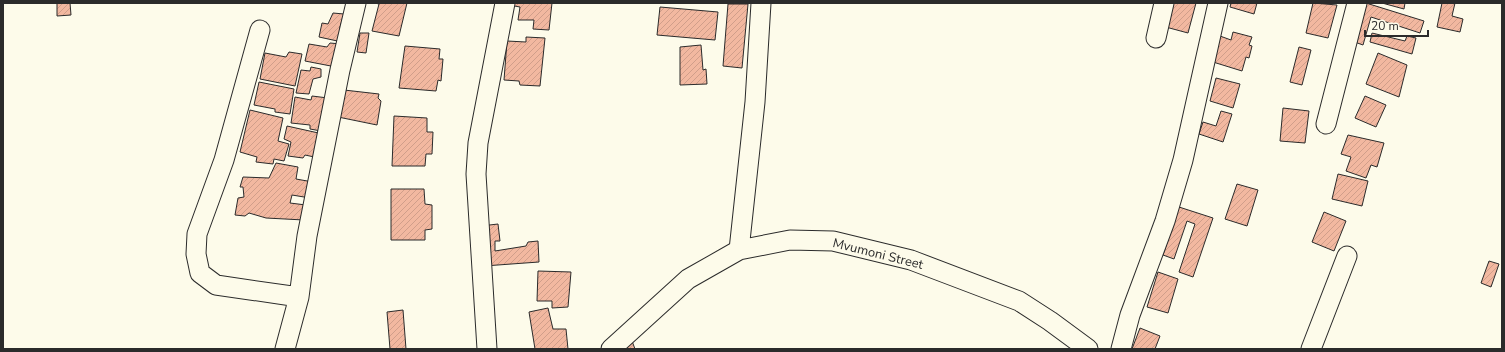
<svg xmlns="http://www.w3.org/2000/svg" width="1505" height="352" viewBox="0 0 1505 352" font-family="'Nunito Sans',sans-serif">
	<style>
		.building { fill: url(#building-hatch); stroke: #2b2b2b }
		.lines { fill: none; stroke-linecap: round; stroke-linejoin: round }
		.street-casing { stroke: #2b2b2b; stroke-width: 21 }
		.street { stroke: #fdfbea; stroke-width: 19 }
		.labels { text-anchor: middle; dominant-baseline: central; stroke-width: 3; stroke-linejoin: round; paint-order: stroke }
		.street-label { font-size: 13px; fill: #2b2b2b; stroke: #fdfbea }
	</style>
	<defs>
		<pattern id="building-hatch" width="6" height="6" patternUnits="userSpaceOnUse"><rect width="6" height="6" fill="#f2b8a0"/><path d="M-1 1l2-2M0 6l6-6M5 7l2-2" fill="none" stroke="#d09e8a"/></pattern>
	</defs>
	<rect width="100%" height="100%" fill="#fdfbea"/>
	<path class="building" d="M57,3h13l1,12 -14,1z
		M375,3h32l-8,33 -27,-5 7,-27z
		M509,3h43l-3,27 -16,-1 1,-9h-16l2,-13 -11,-2z
		M1168,3h28l-8,30 -26,-7z
		M1231,3h26l-3,11 -24,-7z
		M1313,3l24,2 -9,33 -22,-5z
		M1366,3l58,18 -4,12 -49,-16 -8,28 -14,-5z
		M1382,3h23l-1,6z
		M1442,3h13l-3,13 11,3 -3,13 -23,-5z
		M728,4h20l-6,64 -19,-2z
		M660,7l58,5 -3,28 -58,-5z
		M333,13l11,1 -4,13 2,15 -23,-5 3,-14 6,1z
		M1233,32l19,5 -3,8 3,1 -3,12 -3,-1 -4,14 -29,-9 7,-26 11,4z
		M360,33h9l-3,20 -9,-1z
		M1372,33l33,8 2,-5 9,2 -4,16 -42,-12z
		M526,37l19,1 -5,48 -20,-1 -1,-4 -15,-1 3,-39 19,1z
		M330,43l11,1 -5,23 -31,-6 4,-17 18,3z
		M701,45l2,25 3,-1 1,15 -27,1v-38z
		M405,46l35,3 -1,10h4l-2,22 -3,-1 -2,11 -37,-3z
		M1299,47l12,3 -9,35 -12,-3z
		M289,52l13,2 -7,32 -35,-7 5,-26 21,4z
		M1378,53l29,12 -8,32 -33,-13z
		M311,67l10,2v8l-8,2 -4,15 -13,-1 5,-23 9,1z
		M1216,78l24,6 -7,24 -23,-7z
		M259,82l35,7 -4,25 -15,-2v-3l-21,-4z
		M344,90l35,4 -1,4 3,3 -4,24 -39,-8z
		M312,96l16,2 -7,33 -11,-2v-4l-19,-2 4,-26 16,3z
		M1365,96l21,9 -10,22 -21,-9z
		M1283,108l26,3 -4,32 -25,-2z
		M250,110l33,8 -5,23 11,3 -5,17 -10,-2 -1,5 -17,-2 1,-5 -17,-5z
		M1221,111l11,3 -9,28 -24,-8 4,-12 13,4z
		M394,116l33,2v14h6l-1,22h-6l-1,12h-33z
		M287,126l36,8 -4,24 -14,-3 -2,3 -15,-2 3,-14 -7,-3z
		M1348,135l36,8 -7,24 -6,-2 -5,13 -20,-7 5,-14 -10,-3z
		M276,163l22,4 -2,12 17,3 -3,16 -18,-3 -2,8 16,2 -2,15 -38,-2 -17,-5 -4,3 -10,-1 3,-17 6,-1 -1,-10h-3l3,-10 26,1z
		M1338,174l30,7 -6,25 -30,-7z
		M1237,184l21,6 -11,36 -22,-7z
		M391,189h33l1,15 7,1v24l-7,1v10h-34z
		M1179,207l34,11 -20,59 -14,-5 16,-48 -8,-3 -13,38 -11,-4z
		M1324,212l22,9 -12,30 -22,-9z
		M498,224l2,17h-5v10l31,-5 2,-4 10,-1 1,21 -55,4 -3,-40z
		M1489,261l10,3 -8,23 -10,-4z
		M538,271l33,1 -3,35 -16,1v-7h-15z
		M1158,272l20,7 -10,34 -21,-6z
		M548,308l5,21h13l2,20h-33l-6,-37z
		M403,310l3,39h-16l-3,-37z
		M1140,328l20,8 -5,13h-23z
		M632,341l3,8h-17z"/>
	<g class="lines">
		<defs>
			<path id="street" d="M260,30l-36,130 -27,74 -1,20 4,19 16,12 83,12
				M1156,38l8,-35
				M1326,124l31,-121
				M739,250l16,-148 6,-99
				M285,349l14,-52 8,-61 33,-166 16,-67
				M487,349l-11,-175 2,-31 27,-140
				M611,349l77,-70 51,-29 51,-10 43,1 78,19 108,41 31,20 38,28
				M1121,349l9,-34 35,-94 18,-61 35,-157
				M1311,349l36,-93"/>
		</defs>
		<use href="#street" class="street-casing"/>
		<use href="#street" class="street"/>
	</g>
	<g class="labels">
		<g class="street-label">
			<text transform="translate(878 254) rotate(14)">Mvumoni Street</text>
		</g>
	</g>
	<rect width="1505" height="352" fill="none" stroke="#2b2b2b" stroke-width="8"/>
	<path d="M1365 30v6h63v-6" fill="none" stroke="#2b2b2b" stroke-width="2"/>
	<text x="1371" y="30" font-size="12" fill="#2b2b2b" stroke="#fdfbea" stroke-width="3" paint-order="stroke">20 m</text>
</svg>
